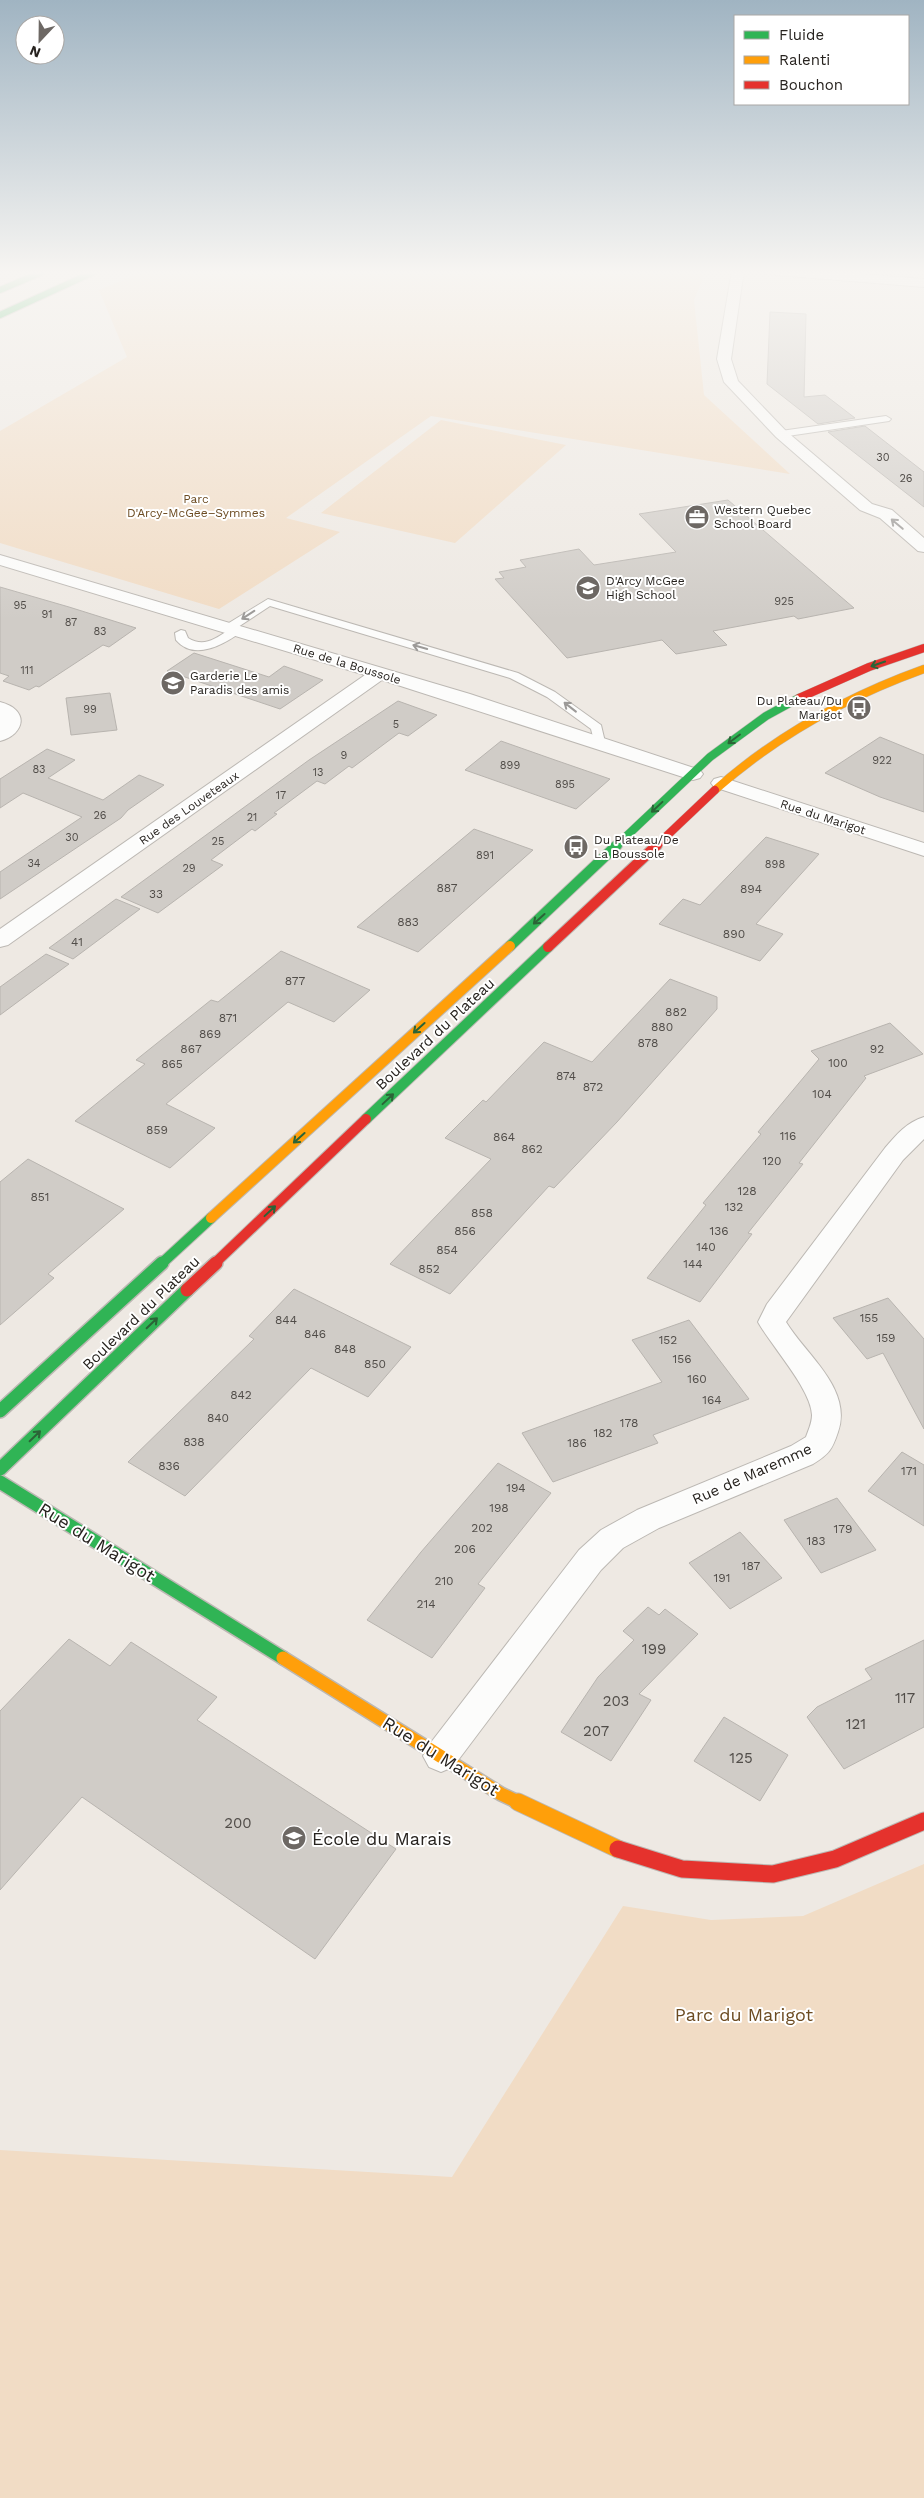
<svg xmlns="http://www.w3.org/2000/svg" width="924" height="2498" viewBox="0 0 924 2498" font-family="'Work Sans',sans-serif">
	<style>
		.green { fill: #f1dcc5 }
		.building { fill: #d0ccc7; stroke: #b8b4af }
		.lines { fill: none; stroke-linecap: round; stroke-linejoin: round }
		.lane-casing { stroke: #bcb8b3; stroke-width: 2 }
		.street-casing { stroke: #bcb8b3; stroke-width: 2 }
		.fast-far3-casing { stroke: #bcb8b3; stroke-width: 8 }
		.fast-far2-casing { stroke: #bcb8b3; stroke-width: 9 }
		.fast-far1-casing { stroke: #bcb8b3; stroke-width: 12 }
		.fast-casing { stroke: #bcb8b3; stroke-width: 16 }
		.slow-far3-casing { stroke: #bcb8b3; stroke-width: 9 }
		.slow-far2-casing { stroke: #bcb8b3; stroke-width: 12 }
		.slow-far1-casing { stroke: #bcb8b3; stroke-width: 16 }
		.slow-casing { stroke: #bcb8b3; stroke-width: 19 }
		.jam-far3-casing { stroke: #bcb8b3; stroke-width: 9 }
		.jam-far2-casing { stroke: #bcb8b3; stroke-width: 12 }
		.jam-far1-casing { stroke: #bcb8b3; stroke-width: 16 }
		.jam-casing { stroke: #bcb8b3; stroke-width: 19 }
		.lane { fill: #fcfcfb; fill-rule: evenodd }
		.street { fill: #fcfcfb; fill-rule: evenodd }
		.fast-far3 { stroke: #30b455; stroke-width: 6 }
		.fast-far2 { stroke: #30b455; stroke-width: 8 }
		.fast-far1 { stroke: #30b455; stroke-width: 10 }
		.fast { stroke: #30b455; stroke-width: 13 }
		.slow-far3 { stroke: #ff9f0a; stroke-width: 8 }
		.slow-far2 { stroke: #ff9f0a; stroke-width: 10 }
		.slow-far1 { stroke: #ff9f0a; stroke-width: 13 }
		.slow { stroke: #ff9f0a; stroke-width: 17 }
		.jam-far3 { stroke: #e5322d; stroke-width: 8 }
		.jam-far2 { stroke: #e5322d; stroke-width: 10 }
		.jam-far1 { stroke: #e5322d; stroke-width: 13 }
		.jam { stroke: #e5322d; stroke-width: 17 }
		.oneway { stroke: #9c9a98 }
		.oneway2 { stroke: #2b6437 }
		.labels { text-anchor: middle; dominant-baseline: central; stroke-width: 4; stroke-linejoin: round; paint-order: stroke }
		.far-number-label { font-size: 11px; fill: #514d49 }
		.far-park-label { font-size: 12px; fill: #6c4b21; stroke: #fff }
		.far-poi-label { font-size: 12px; fill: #27231f; stroke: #fff; text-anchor: start }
		.far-street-label { font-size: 12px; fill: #27231f; stroke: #fff }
		.number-label { font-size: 12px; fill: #514d49 }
		.street-label { font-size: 15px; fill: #27231f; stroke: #fff }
		.near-number-label { font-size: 15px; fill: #514d49 }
		.near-street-label { font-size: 18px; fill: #27231f; stroke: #fff }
		.near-poi-label { font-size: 18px; fill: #27231f; stroke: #fff; text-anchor: start }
		.near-park-label { font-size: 18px; fill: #6c4b21; stroke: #fff }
	</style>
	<rect width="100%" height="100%" fill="#eee9e3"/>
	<path class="green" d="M147,270h559l-12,30 10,95 86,79 -359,-58 -145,102 54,14 -121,77 -219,-66v-112l127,-74 -28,-67z
		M441,420l125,25 -111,98 -134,-30z
		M924,1864v634h-924v-348l452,27 171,-271 88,14 92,-4z"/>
	<path class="building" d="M770,312l36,2 -2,83 21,-2 30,23 -37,6 -51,-40z
		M865,426l59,46v35l-96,-75z
		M728,500l126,108 -56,11 -4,-3 -81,15 14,14 -51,9 -14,-14 -95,18 -72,-79 9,-1 -5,-6 27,-5 -6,-7 59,-11 15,16 82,-13 -37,-38z
		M0,587l69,20 67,21 -27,19 -6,-2 -64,42 -3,-1 -7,4 -26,-9 6,-5 -9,-3z
		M194,653l75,24 15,-11 39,14 -43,29 -113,-38z
		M110,693l7,37 -46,5 -5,-37z
		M398,701l39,14 -29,21 -9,-3 -47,35 -3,-2 -24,18 -8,-3 -43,32 3,1 -22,17 -3,-2 -41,31 12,5 -65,48 -37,-16 188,-137z
		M880,737l44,18v57l-44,-15 -55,-24z
		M501,741l54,19 55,19 -34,30 -111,-39z
		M47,749l28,11 -27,18 55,22 36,-25 25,10 -36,25 -7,8 -121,81v-27l82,-55 -59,-24 -23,15v-29z
		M474,829l59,21 -115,102 -61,-25z
		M766,837l53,17 -63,70 27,10 -23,27 -101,-37 24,-25 17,6z
		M116,899l24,10 -67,50 -24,-11z
		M281,951l89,39 -36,32 -46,-20 -122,102 49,24 -45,40 -95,-47 70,-57 -9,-4 75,-60 7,2z
		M46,954l23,10 -69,51v-28z
		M670,979l47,18v12l-100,113 -63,66 -5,-2 -99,108 -60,-30 101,-105 -46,-21 38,-38 3,2 58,-60 48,20z
		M890,1023l33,31 -59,22 2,2 -67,85 4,1 -55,69 4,1 -52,68 -53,-24 59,-73 -3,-2 58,-69 -3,-2 61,-73 -8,-8z
		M28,1159l96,50 -76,65 6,4 -54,47v-143z
		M294,1289l117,58 -43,50 -57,-29 -126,128 -57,-34 126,-123 -5,-3z
		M888,1298l36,41v90l-41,-76 -16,6 -34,-41z
		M689,1320l60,79 -96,36 5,8 -105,39 -31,-49 140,-51 -30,-42z
		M902,1452l22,13v61l-56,-35z
		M498,1463l53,30 -73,91 7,4 -53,70 -65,-38 54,-68z
		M837,1498l39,52 -55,23 -37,-53z
		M740,1532l42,46 -52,31 -41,-46z
		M648,1607l11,8 6,-6 33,25 -59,60 12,6 -40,61 -50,-29 37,-55 36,-37 -11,-9z
		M69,1639l41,27 21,-24 86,55 -20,23 199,129 -81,110 -233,-162 -82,93v-179z
		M924,1640v87l-80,42 -37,-52 10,-10 55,-28 -7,-10z
		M724,1717l64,38 -28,46 -66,-40z"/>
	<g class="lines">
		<defs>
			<path id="lane" d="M886,416l5,3 -2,2 -108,16 -5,-3 5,-3z
				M268,599l250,74 37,19 46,33 4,17 -6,4 -4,-1 -4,-16 -44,-32 -37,-19 -240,-72 -32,21 5,3 -2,2c-18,13 -47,29 -65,8l-1,-7 6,-3 4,1 3,7c15,9 26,2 39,-7l-5,-3 2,-2z"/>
			<path id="street" d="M732,270h12l-13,89 7,22 48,50 86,73 20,6 32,28v14l-6,-1 -38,-33 -20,-8 -84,-73 -52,-55 -7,-23z
				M759,270h51l114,9v8l-159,-13z
				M0,555l470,139 230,76 3,4 -3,4 -7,2 -7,-2 -304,-98 -374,265 -8,2v-18l365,-254 -365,-110z
				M0,702c31,8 24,33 0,39z
				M721,777l203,66v13l-210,-69 -3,-4 3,-4z
				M924,1117v22l-21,21 -117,162c20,33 67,67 52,110 -6,18 -9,22 -25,32l-154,64 -36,20 -22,22 -148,197 -12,5 -12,-5 -6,-11 6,-11 150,-195 22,-20 36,-20 154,-64 15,-9c2,-6 6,-14 6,-22 -1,-26 -40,-68 -54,-93l9,-18 118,-156c11,-13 22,-26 39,-31z"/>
			<path id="fast-far3" d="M0,290l47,-20
				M0,315l98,-45"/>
			<path id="fast-far2" d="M616,846l94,-89 56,-41 33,-18"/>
			<path id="fast-far1" d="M510,946l107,-101
				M366,1119l182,-172
				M161,1264l50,-46"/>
			<path id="fast" d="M0,1411l162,-148
				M0,1469l187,-179
				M0,1482l283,176"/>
			<path id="slow-far3" d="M715,790c62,-55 131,-93 209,-121"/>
			<path id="slow-far2" d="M211,1218l299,-272"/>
			<path id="slow-far1" d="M283,1658l218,136 19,9"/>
			<path id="slow" d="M518,1802l100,47"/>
			<path id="jam-far3" d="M799,698l70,-31 55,-19
				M656,846l59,-56"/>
			<path id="jam-far2" d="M548,947l109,-102
				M214,1264l152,-145"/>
			<path id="jam-far1" d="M187,1290l29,-27"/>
			<path id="jam" d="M618,1849l64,20 91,5 62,-15 89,-38"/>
		</defs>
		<use href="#lane" class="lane-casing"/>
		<use href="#street" class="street-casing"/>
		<use href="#fast-far3" class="fast-far3-casing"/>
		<use href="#fast-far2" class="fast-far2-casing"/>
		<use href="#fast-far1" class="fast-far1-casing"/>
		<use href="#fast" class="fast-casing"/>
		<use href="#slow-far3" class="slow-far3-casing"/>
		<use href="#slow-far2" class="slow-far2-casing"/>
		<use href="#slow-far1" class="slow-far1-casing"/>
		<use href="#slow" class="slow-casing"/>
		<use href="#jam-far3" class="jam-far3-casing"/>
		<use href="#jam-far2" class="jam-far2-casing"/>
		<use href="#jam-far1" class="jam-far1-casing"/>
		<use href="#jam" class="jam-casing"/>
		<use href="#lane" class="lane"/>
		<use href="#street" class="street"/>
		<use href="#fast-far3" class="fast-far3"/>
		<use href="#fast-far2" class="fast-far2"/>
		<use href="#fast-far1" class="fast-far1"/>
		<use href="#fast" class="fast"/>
		<use href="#slow-far3" class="slow-far3"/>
		<use href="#slow-far2" class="slow-far2"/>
		<use href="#slow-far1" class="slow-far1"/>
		<use href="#slow" class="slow"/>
		<use href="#jam-far3" class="jam-far3"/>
		<use href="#jam-far2" class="jam-far2"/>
		<use href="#jam-far1" class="jam-far1"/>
		<use href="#jam" class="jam"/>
	</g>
	<defs><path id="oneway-shaft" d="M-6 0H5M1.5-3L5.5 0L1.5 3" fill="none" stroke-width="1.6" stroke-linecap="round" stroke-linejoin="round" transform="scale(1.25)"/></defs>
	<g class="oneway">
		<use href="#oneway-shaft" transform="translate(897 524) rotate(-140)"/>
		<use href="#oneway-shaft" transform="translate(248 615) rotate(147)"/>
		<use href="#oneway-shaft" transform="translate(420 647) rotate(-164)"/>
		<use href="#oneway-shaft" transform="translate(570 707) rotate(-142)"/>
	</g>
	<g class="oneway2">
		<use href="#oneway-shaft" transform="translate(878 664) rotate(161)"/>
		<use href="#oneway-shaft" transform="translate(734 739) rotate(143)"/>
		<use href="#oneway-shaft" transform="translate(657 807) rotate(137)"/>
		<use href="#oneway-shaft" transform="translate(539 919) rotate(138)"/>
		<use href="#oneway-shaft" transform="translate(419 1028) rotate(138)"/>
		<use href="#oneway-shaft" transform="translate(388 1099) rotate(-43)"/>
		<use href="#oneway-shaft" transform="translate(299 1138) rotate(138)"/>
		<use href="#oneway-shaft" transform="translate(270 1211) rotate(-43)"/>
		<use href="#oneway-shaft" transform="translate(152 1323) rotate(-44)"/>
		<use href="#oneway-shaft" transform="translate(35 1436) rotate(-44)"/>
	</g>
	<linearGradient id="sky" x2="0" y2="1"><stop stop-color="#a0b4c2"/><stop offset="0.44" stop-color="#f7f5f2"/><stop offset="1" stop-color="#f7f5f2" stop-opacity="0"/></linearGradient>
	<rect width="924" height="620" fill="url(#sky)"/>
	<defs>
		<symbol id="office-disc" viewBox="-11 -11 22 22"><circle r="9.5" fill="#6d6864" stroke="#fff"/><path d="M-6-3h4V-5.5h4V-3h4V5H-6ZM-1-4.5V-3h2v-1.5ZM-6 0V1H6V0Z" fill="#fff"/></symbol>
		<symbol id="school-disc" viewBox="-11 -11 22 22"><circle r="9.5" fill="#6d6864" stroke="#fff"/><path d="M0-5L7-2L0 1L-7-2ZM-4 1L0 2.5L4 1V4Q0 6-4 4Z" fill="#fff"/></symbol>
		<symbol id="bus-disc" viewBox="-11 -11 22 22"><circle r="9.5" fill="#6d6864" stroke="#fff"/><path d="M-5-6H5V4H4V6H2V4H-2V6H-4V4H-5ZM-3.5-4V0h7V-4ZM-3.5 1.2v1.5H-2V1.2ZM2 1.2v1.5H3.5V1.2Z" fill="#fff"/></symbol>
	</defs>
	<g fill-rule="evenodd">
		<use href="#office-disc" x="683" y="503" width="28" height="28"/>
		<use href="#school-disc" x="574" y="574" width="28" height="28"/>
		<use href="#school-disc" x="159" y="669" width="28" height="28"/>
		<use href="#bus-disc" x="845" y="694" width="28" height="28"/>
		<use href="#bus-disc" x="562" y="833" width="28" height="28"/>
		<use href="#school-disc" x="280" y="1824" width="28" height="28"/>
	</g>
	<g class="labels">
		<g class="far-number-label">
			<text x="883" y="457">30</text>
			<text x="906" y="478">26</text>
			<text x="784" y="601">925</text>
			<text x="20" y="605">95</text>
			<text x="47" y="614">91</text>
			<text x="71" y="622">87</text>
			<text x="100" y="631">83</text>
			<text x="27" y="670">111</text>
			<text x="90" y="709">99</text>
			<text x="396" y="724">5</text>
			<text x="344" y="755">9</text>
			<text x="882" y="760">922</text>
			<text x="510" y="765">899</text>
			<text x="39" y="769">83</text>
			<text x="318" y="772">13</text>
			<text x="565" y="784">895</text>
			<text x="281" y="795">17</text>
			<text x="100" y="815">26</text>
			<text x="252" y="817">21</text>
			<text x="72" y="837">30</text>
			<text x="218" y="841">25</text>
			<text x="485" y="855">891</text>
			<text x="34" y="863">34</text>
			<text x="775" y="864">898</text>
			<text x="189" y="868">29</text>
		</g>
		<g class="far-park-label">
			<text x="196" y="499">Parc<tspan x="196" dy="14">D'Arcy-McGee–Symmes</tspan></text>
		</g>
		<g class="far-poi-label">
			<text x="714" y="510">Western Quebec<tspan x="714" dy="14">School Board</tspan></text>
			<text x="606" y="581">D'Arcy McGee<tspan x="606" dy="14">High School</tspan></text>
			<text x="190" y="676">Garderie Le<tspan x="190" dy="14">Paradis des amis</tspan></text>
			<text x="842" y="701" text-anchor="end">Du Plateau/Du<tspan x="842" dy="14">Marigot</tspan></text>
			<text x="594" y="840">Du Plateau/De<tspan x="594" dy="14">La Boussole</tspan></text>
		</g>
		<g class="far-street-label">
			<text transform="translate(347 664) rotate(17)">Rue de la Boussole</text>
			<text transform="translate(189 808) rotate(-35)">Rue des Louveteaux</text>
			<text transform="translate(823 817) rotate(18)">Rue du Marigot</text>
		</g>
		<g class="number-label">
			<text x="447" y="888">887</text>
			<text x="751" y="889">894</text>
			<text x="156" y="894">33</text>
			<text x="408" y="922">883</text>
			<text x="734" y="934">890</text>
			<text x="77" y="942">41</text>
			<text x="295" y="981">877</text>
			<text x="676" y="1012">882</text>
			<text x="228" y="1018">871</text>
			<text x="662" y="1027">880</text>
			<text x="210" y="1034">869</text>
			<text x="648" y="1043">878</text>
			<text x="191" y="1049">867</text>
			<text x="877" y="1049">92</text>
			<text x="838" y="1063">100</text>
			<text x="172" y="1064">865</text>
			<text x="566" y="1076">874</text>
			<text x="593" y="1087">872</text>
			<text x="822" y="1094">104</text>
			<text x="157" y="1130">859</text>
			<text x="788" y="1136">116</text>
			<text x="504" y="1137">864</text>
			<text x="532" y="1149">862</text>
			<text x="772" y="1161">120</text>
			<text x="747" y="1191">128</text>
			<text x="40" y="1197">851</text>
			<text x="734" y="1207">132</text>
			<text x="482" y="1213">858</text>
			<text x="465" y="1231">856</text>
			<text x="719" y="1231">136</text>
			<text x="706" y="1247">140</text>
			<text x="447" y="1250">854</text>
			<text x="693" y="1264">144</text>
			<text x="429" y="1269">852</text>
			<text x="869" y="1318">155</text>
			<text x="286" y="1320">844</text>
			<text x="315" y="1334">846</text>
			<text x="886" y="1338">159</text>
			<text x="668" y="1340">152</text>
			<text x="345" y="1349">848</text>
			<text x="682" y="1359">156</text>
			<text x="375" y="1364">850</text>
			<text x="697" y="1379">160</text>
			<text x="241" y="1395">842</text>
			<text x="712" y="1400">164</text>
			<text x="218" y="1418">840</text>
			<text x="629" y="1423">178</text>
			<text x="603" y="1433">182</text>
			<text x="194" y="1442">838</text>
			<text x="577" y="1443">186</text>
			<text x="169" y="1466">836</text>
			<text x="909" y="1471">171</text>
			<text x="516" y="1488">194</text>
			<text x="499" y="1508">198</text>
			<text x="482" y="1528">202</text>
			<text x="843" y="1529">179</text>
			<text x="816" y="1541">183</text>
			<text x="465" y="1549">206</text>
			<text x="751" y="1566">187</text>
			<text x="722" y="1578">191</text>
			<text x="444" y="1581">210</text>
			<text x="426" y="1604">214</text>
		</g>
		<g class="street-label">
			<text transform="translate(435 1034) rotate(-43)">Boulevard du Plateau</text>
			<text transform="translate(141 1313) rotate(-44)">Boulevard du Plateau</text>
			<text transform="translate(752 1474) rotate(-24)">Rue de Maremme</text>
		</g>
		<g class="near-number-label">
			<text x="654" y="1649">199</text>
			<text x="905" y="1698">117</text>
			<text x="616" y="1701">203</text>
			<text x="856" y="1724">121</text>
			<text x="596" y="1731">207</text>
			<text x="741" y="1758">125</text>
			<text x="238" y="1823">200</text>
		</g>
		<g class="near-street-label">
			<text transform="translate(97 1542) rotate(32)">Rue du Marigot</text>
			<text transform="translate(441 1756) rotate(32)">Rue du Marigot</text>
		</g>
		<g class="near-poi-label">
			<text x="312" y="1838">École du Marais</text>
		</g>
		<g class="near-park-label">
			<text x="744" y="2014">Parc du Marigot</text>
		</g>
	</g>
	<rect x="734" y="15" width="175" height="90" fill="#ffffff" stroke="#a9a7a5"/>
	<rect x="744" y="31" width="25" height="8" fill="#30b455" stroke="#a9a7a5"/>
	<text x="779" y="40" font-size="15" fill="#27231f">Fluide</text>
	<rect x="744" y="56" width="25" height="8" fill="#ff9f0a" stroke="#a9a7a5"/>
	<text x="779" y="65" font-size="15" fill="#27231f">Ralenti</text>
	<rect x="744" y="81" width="25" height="8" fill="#e5322d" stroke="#a9a7a5"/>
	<text x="779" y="90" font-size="15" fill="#27231f">Bouchon</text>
	<g transform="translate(40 40) rotate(202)"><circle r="24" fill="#ffffff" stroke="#a9a7a5"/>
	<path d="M0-4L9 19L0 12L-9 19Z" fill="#6d6864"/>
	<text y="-8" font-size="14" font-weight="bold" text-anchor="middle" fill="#27231f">N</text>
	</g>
</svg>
